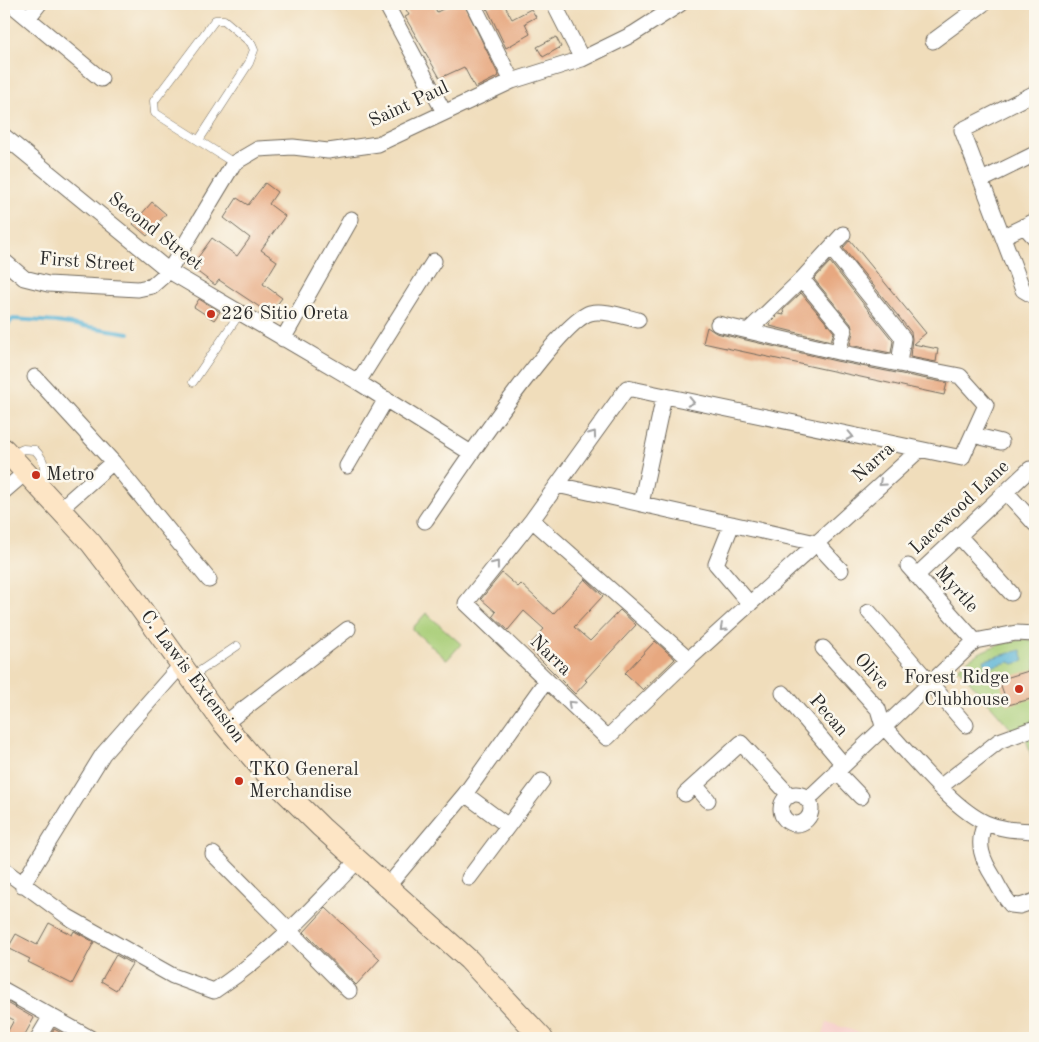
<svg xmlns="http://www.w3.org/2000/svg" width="1039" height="1042" viewBox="0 0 1039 1042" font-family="'Old Standard TT',serif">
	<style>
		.built { fill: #f7d0cc }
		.green { fill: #a9ce78; stroke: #6a7c52 }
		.water { fill: #58b3d6; stroke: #426f80 }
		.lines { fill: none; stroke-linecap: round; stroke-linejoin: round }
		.stream { stroke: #58b3d6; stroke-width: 4 }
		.building { fill: #e7a880 }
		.lane-casing { stroke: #70695d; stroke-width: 9 }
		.street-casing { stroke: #70695d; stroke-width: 17 }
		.secondary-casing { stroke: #70695d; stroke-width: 23 }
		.lane { stroke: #fff; stroke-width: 8 }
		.street { stroke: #fff; stroke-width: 15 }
		.secondary { stroke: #fde5c5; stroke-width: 21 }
		.oneway { stroke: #a0a0a0 }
		.poi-dot { fill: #c8321e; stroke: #fbf7ec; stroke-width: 2 }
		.labels { text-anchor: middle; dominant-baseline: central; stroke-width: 5; stroke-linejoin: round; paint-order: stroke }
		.street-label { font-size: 19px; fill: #2b2b2b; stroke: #fbf7ec }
		.poi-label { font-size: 19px; fill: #2b2b2b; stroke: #fbf7ec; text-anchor: start }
	</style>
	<rect width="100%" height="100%" fill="#fbf7ec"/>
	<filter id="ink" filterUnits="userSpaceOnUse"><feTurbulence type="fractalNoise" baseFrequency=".02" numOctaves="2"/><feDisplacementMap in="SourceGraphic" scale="10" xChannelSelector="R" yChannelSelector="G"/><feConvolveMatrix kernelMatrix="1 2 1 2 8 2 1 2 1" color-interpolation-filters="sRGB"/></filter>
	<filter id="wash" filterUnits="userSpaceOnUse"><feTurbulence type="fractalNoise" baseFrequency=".0096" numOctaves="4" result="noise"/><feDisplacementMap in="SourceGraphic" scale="20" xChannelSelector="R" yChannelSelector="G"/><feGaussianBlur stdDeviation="1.12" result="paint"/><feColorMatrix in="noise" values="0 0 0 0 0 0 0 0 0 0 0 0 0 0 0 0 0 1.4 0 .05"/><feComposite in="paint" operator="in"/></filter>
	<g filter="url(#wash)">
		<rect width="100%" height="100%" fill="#f0ddbb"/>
		<path class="built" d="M827,1022l48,16h-53z"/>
		<path class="green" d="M426,613l35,31 -14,16 -35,-31z
			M1026,639l9,2v81l-23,8 -54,-62c20,-18 41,-25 68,-29z
			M1035,736v33l-9,-30z"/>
		<path class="water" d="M1021,650l3,11 -10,3 -5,-2 -23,6 -2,-8z"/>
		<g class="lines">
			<path class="stream" d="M4,328l9,-9 44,3 72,11"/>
		</g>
		<g id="blocks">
			<path class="building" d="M403,4h30l4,8 16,-8h11l35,72 -24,12 -11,-21 -24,11 -35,-61 4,-2z
				M494,4h10l8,15 19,-10 5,8 -11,6 5,11 -24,14 -19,-40z
				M556,37l5,10 -18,10 -6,-10z
				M265,183l12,9 -8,12 16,12 -24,34 16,11 -14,23 19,14 -12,16 -51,-34 -4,5 -24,-18 21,-29 25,18 13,-18 -26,-20 13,-20 11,7z
				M152,202l14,12 -19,22 -14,-12z
				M850,240l76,93 -13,11 25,5 -2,13 -26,-5 2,-18 -1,-7 -68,-84z
				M830,262l63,79 -2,12 -41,-8 3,-13 -2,-8 -37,-45z
				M801,293l33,39 -3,9 -61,-15 1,-4 8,-8 5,1 -1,-5z
				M199,299l21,13 -6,8 -20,-13z
				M707,327l9,6 120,28 111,22 -3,12 -241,-52z
				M502,573l16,14 3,-3 32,30 32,-35 18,17 -29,31 16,14 30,-31 16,15 -51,55 2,1 -12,13 -47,-47 16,-18 -20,-18 -16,19 -15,-14 3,-4 -15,-13z
				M655,641l20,18 -32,31 -18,-17z
				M1035,669v29l-27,7 -9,-25z
				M326,908l54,51 -24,26 -52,-53z
				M49,923l23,12 2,-4 20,11 -22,42 -44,-22 2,-3 -22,-11 8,-14 21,11z
				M116,955l16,9 -16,26 -15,-9z
				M4,1001l30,17 -11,20h-19l10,-18 -10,-5z
				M54,1029l17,9h-22z"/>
		</g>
	</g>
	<g filter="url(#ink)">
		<use href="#blocks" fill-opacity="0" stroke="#70695d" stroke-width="1"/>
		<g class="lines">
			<defs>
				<path id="lane" d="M199,140l50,-77 5,-13 -3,-7 -27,-23h-9l-61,81 1,12 79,50
					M193,382l47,-69
					M11,455l12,-6 12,1c12,12 10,20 6,35
					M191,677l46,-31"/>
				<path id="street" d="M11,4l90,75
					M386,4l58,108
					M473,4l39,77
					M554,4l28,55
					M28,18l11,-14
					M933,41l50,-37
					M1035,93l-73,37 61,160 12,7
					M4,136l165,135 189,111 113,71
					M982,180l53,-26
					M1024,226l11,12
					M1004,236l31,-15
					M831,248l72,90 -4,25
					M4,261l20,17 24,6 90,5 14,-3 17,-15 65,-108 24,-14 35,-2 35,4 50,-7 134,-63 70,-22 51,-25 47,-30
					M802,279l42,51 -6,22
					M718,324l120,28 122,24 26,29 -24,53 -335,-70 -95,132 -66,83 141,135 82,-79 229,-208
					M748,331l54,-52 41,-45
					M283,339l68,-120
					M35,377l78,85 96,118
					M358,382l76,-121
					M973,435l28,7
					M347,466l39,-67
					M557,485l259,58 25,27
					M4,491l22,-19
					M1006,492l29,32
					M641,504l23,-108
					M60,509l53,-47
					M532,520l157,139
					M425,521c25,-36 131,-198 165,-208 13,-4 35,4 48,7
					M732,524l-16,40 34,40
					M959,536l52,57
					M908,566l67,75
					M916,576l114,-107
					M869,612l97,113
					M823,648l55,61 5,17c27,28 69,82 103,97 16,7 32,7 49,8
					M783,693l60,71
					M224,724l124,-95
					M836,771l25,26
					M695,785l13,15
					M940,787l59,-46 36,-13
					M465,794l43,32 -39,52
					M685,794l56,-51 49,53
					M781 809a15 15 0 1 1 30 0a15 15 0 1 1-30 0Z
					M807,800l168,-159 41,-8 19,1
					M985,823c-9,22 -3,36 9,55 5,10 10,19 17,27l9,1 15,-5
					M508,826l34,-45
					M213,854l136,137
					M4,870l64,47 105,59 41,15c56,-37 97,-81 143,-130
					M22,885l81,-131 79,-90
					M387,887l78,-93 81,-113
					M4,990l86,48
					M38,1038l13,-22"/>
				<path id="secondary" d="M4,449l87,94 43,56 90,125 39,46 58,57 148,133 73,78"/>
			</defs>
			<use href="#lane" class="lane-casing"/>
			<use href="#street" class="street-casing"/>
			<use href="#secondary" class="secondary-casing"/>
			<use href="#lane" class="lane"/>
			<use href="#street" class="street"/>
			<use href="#secondary" class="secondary"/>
		</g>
		<defs><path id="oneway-chevron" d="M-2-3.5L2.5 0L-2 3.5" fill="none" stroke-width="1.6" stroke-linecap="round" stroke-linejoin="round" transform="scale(1.25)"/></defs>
		<g class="oneway">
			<use href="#oneway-chevron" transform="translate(691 402) rotate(12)"/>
			<use href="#oneway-chevron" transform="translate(593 434) rotate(-54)"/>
			<use href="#oneway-chevron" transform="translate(850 436) rotate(12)"/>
			<use href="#oneway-chevron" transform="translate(882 483) rotate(138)"/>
			<use href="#oneway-chevron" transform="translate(496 564) rotate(-52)"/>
			<use href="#oneway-chevron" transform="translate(723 628) rotate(138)"/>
			<use href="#oneway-chevron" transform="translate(571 704) rotate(-137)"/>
		</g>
	</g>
	<g class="poi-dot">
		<circle cx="211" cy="314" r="5"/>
		<circle cx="36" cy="475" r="5"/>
		<circle cx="1019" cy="689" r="5"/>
		<circle cx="239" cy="781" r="5"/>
	</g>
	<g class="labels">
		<g class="street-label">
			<text transform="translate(409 105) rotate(-25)">Saint Paul</text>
			<text transform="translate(155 232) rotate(38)">Second Street</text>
			<text transform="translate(87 263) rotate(4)">First Street</text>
			<text transform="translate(874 463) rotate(-42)">Narra</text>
			<text transform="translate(960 508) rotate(-43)">Lacewood Lane</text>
			<text transform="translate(956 590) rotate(48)">Myrtle</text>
			<text transform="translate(550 656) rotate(44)">Narra</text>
			<text transform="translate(871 672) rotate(48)">Olive</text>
			<text transform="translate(192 677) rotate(53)">C. Lawis Extension</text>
			<text transform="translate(828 716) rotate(49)">Pecan</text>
		</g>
		<g class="poi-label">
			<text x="221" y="314">226 Sitio Oreta</text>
			<text x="46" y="475">Metro</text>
			<text x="1009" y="678" text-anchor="end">Forest Ridge<tspan x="1009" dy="22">Clubhouse</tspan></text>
			<text x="249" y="770">TKO General<tspan x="249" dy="22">Merchandise</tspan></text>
		</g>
	</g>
	<rect width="1039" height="1042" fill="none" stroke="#fbf7ec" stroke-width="20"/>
</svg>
